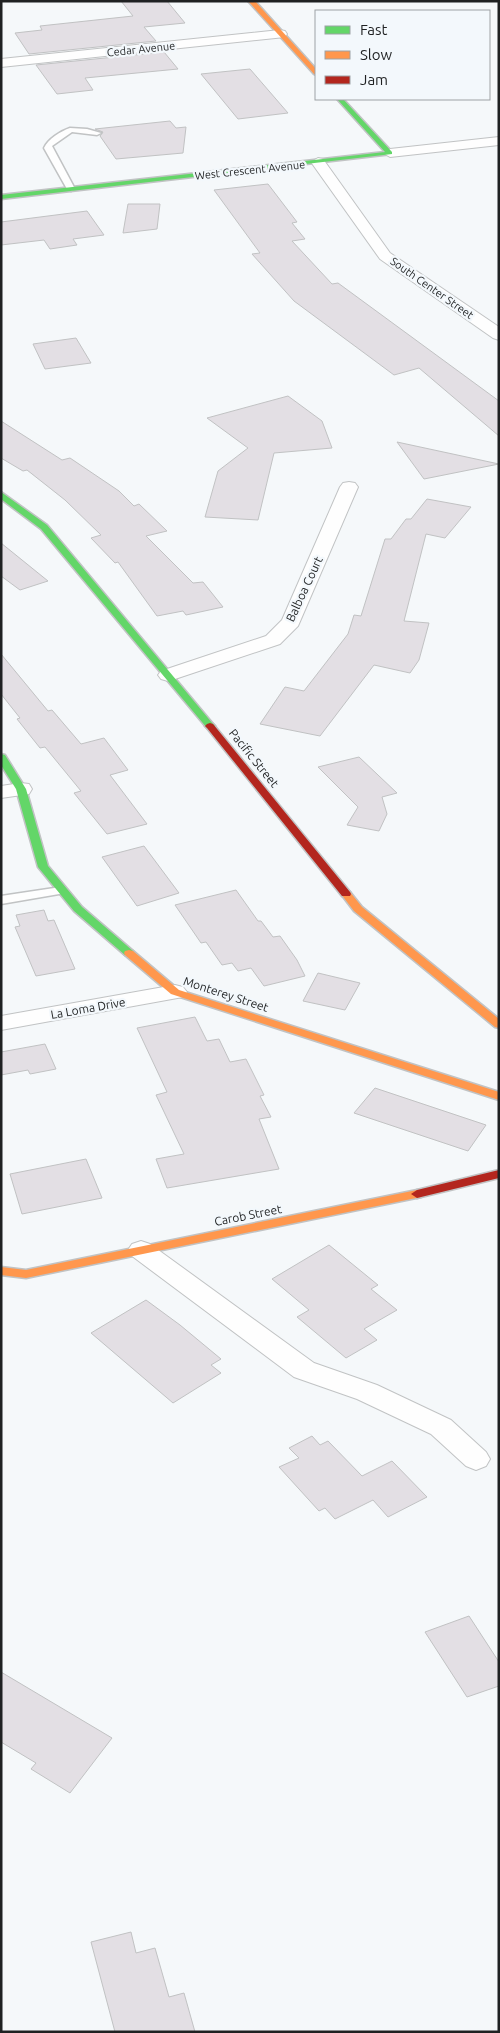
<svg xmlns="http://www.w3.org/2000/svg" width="500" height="2033" viewBox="0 0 500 2033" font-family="Ubuntu,sans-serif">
	<rect width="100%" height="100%" fill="#f5f8fa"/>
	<g fill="#e3dfe4" stroke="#c1c2c3">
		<path d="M121,1H167L185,23L144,27L156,41L29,54L15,33L42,30L40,26L133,16Z"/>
		<path d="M164,52L178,69L85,78L93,90L57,94L36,65Z"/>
		<path d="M250,69L288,113L238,119L201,74Z"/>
		<path d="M170,121L176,128L186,127L183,153L116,159L100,136L103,132L95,129Z"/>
		<path d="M268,184L297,222L292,223L305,239L292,241L332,284L338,283L499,401V436L419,368L394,375L294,301L252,254L260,253L214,190Z"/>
		<path d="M128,204H160L157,229L123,233Z"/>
		<path d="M87,211L104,235L73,239L77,245L50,249L44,240L1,245V222Z"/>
		<path d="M76,338L91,363L45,369L33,344Z"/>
		<path d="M288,396L322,421L332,448L274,453L258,520L205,517L218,471L248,448L207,418Z"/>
		<path d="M1,421L62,460L70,458L119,491L134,506L139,504L167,531L146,536L193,583L203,582L223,607L186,615L183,611L157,616L118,562L115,563L91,538L101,535L65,500L27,470L23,471L1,458Z"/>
		<path d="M397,442L499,464L424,479Z"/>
		<path d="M427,499L471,507L445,538L426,534L404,621L429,623L419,660L410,673L374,665L320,736L260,724L285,687L304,691L348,634L354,615L361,616L385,539H391L406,519H411Z"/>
		<path d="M1,543L48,581L20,590L1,576Z"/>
		<path d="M1,654L48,711L52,710L81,744L104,738L128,770L110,775L147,824L107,834L74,793L81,791L45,747L40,748L17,719L20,718L1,694Z"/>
		<path d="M359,757L397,793L382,797L387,814L379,831L347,825L358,807L318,767Z"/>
		<path d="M144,846L179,893L137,906L102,857Z"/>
		<path d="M236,890L258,921H261L273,937L280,936L297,960L305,976L264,986L251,968L238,971L232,963L222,965L206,942L201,943L175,905Z"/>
		<path d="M44,910L48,921L54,920L75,969L36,976L15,927L20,926L16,915Z"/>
		<path d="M318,973L360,983L345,1010L303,1001Z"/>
		<path d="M195,1017L207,1041L219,1039L230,1062L246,1059L264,1095L260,1096L271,1117L259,1119L279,1169L167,1188L156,1159L184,1154L156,1095L167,1092L137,1028Z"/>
		<path d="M45,1044L56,1069L30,1074L28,1070L1,1075V1052Z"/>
		<path d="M375,1088L486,1125L468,1151L354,1113Z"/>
		<path d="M86,1159L102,1198L22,1214L10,1174Z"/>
		<path d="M329,1245L378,1285L371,1289L397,1310L364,1329L377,1340L346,1358L297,1317L309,1310L272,1279Z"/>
		<path d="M146,1300L180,1325L221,1359L211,1365L221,1373L173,1403L91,1333Z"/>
		<path d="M312,1436L320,1445L328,1441L362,1476L392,1461L427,1497L388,1517L373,1500L335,1519L325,1508L319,1511L279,1467L299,1458L289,1448Z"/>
		<path d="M469,1616L499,1662V1686L467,1697L425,1632Z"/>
		<path d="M1,1672L112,1738L70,1793L31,1769L36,1763L1,1742Z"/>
		<path d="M131,1932L136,1953L155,1948L169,1997L184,1993L195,2032H115L91,1942Z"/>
	</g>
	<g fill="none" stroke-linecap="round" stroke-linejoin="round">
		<defs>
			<g id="lane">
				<path d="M70,128L87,129L101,133L97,135L72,132L52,146L75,189L71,191L67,189L44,148C48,139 61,131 70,128Z"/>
				<path d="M61,887L65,889L67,891L65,893L1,904V896Z"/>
			</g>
			<g id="street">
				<path d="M280,30L285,31L287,34L285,37L1,67V59Z"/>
				<path d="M499,137V145L390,157L383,153L390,149Z"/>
				<path d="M318,158L323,159L390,253L499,327V340L493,338L380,259L311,162Z"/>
				<path d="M349,482L355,483L358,487L298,626L280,644L175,679L168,681L161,679L158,675L161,671L266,636L282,620L340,487L343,483Z"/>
				<path d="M21,783L29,784L32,789L29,794L1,798V786Z"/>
				<path d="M175,985L183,987L187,992L183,997L1,1030V1016Z"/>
				<path d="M141,1241L150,1244L314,1363L377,1385L451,1420L486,1452L490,1459L486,1466L476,1470L466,1466L431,1434L357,1399L294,1377L132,1256L128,1250L132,1244Z"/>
			</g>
			<g id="fast">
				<path d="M337,99H343L392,152V154L1,199V195L385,152Z"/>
				<path d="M1,492L47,525L213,724L215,726L213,728H207L41,529L1,499Z"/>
				<path d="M1,754L5,755L26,789L48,866L82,907L133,951L134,953L133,955H125L74,911L38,867L16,789L1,765Z"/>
			</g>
			<g id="slow">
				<path d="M248,1H255L316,69V75L314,74Z"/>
				<path d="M346,891L350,892L362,907L499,1019V1028L495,1027L354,911L341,894Z"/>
				<path d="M129,950L133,951L179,990L499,1092V1100L171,994L125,955L124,953L125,951Z"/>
				<path d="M417,1190L421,1191L423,1194L421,1197L26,1278L1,1275V1267L26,1270Z"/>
			</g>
			<g id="jam">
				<path d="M210,723L213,724L350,892L351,894L350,896H342L207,728L205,726L207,724Z"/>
				<path d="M499,1170V1178L417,1198L411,1194L417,1190Z"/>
			</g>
		</defs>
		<use href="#lane" stroke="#c1c3c4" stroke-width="3"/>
		<use href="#street" stroke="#c1c3c4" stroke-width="2"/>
		<use href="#fast" stroke="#c1c3c4" stroke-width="3"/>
		<use href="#slow" stroke="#c1c3c4" stroke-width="3"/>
		<use href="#jam" stroke="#c1c3c4" stroke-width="3"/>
		<use href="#lane" fill="#fefefe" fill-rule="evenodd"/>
		<use href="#street" fill="#fefefe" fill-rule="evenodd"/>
		<use href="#fast" fill="#63d668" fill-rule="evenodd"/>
		<use href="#slow" fill="#ff974d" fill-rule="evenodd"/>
		<use href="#jam" fill="#b3261e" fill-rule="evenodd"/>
	</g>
	<g text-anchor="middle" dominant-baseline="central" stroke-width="4.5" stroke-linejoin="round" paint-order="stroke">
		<g font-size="11" fill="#1f2122" stroke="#f3f8fc">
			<text transform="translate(141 49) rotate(-6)">Cedar Avenue</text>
			<text transform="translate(250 170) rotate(-6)">West Crescent Avenue</text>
			<text transform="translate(432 288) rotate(35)">South Center Street</text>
		</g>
		<g font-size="12" fill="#1f2122" stroke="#f3f8fc">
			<text transform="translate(304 589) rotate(-65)">Balboa Court</text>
			<text transform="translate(254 758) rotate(51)">Pacific Street</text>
			<text transform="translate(226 994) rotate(18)">Monterey Street</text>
			<text transform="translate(88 1008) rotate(-10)">La Loma Drive</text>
			<text transform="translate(248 1215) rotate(-11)">Carob Street</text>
		</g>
	</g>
	<rect width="500" height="2033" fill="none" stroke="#1f2122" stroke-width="5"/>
	<rect x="315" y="10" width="175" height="90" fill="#f3f8fc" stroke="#9ea2a5"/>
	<rect x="325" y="26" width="25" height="8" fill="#63d668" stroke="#9ea2a5"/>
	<text x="360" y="35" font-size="15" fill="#1f2122">Fast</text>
	<rect x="325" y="51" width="25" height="8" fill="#ff974d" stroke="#9ea2a5"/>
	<text x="360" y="60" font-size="15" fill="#1f2122">Slow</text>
	<rect x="325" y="76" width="25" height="8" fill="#b3261e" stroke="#9ea2a5"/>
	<text x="360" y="85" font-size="15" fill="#1f2122">Jam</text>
</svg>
